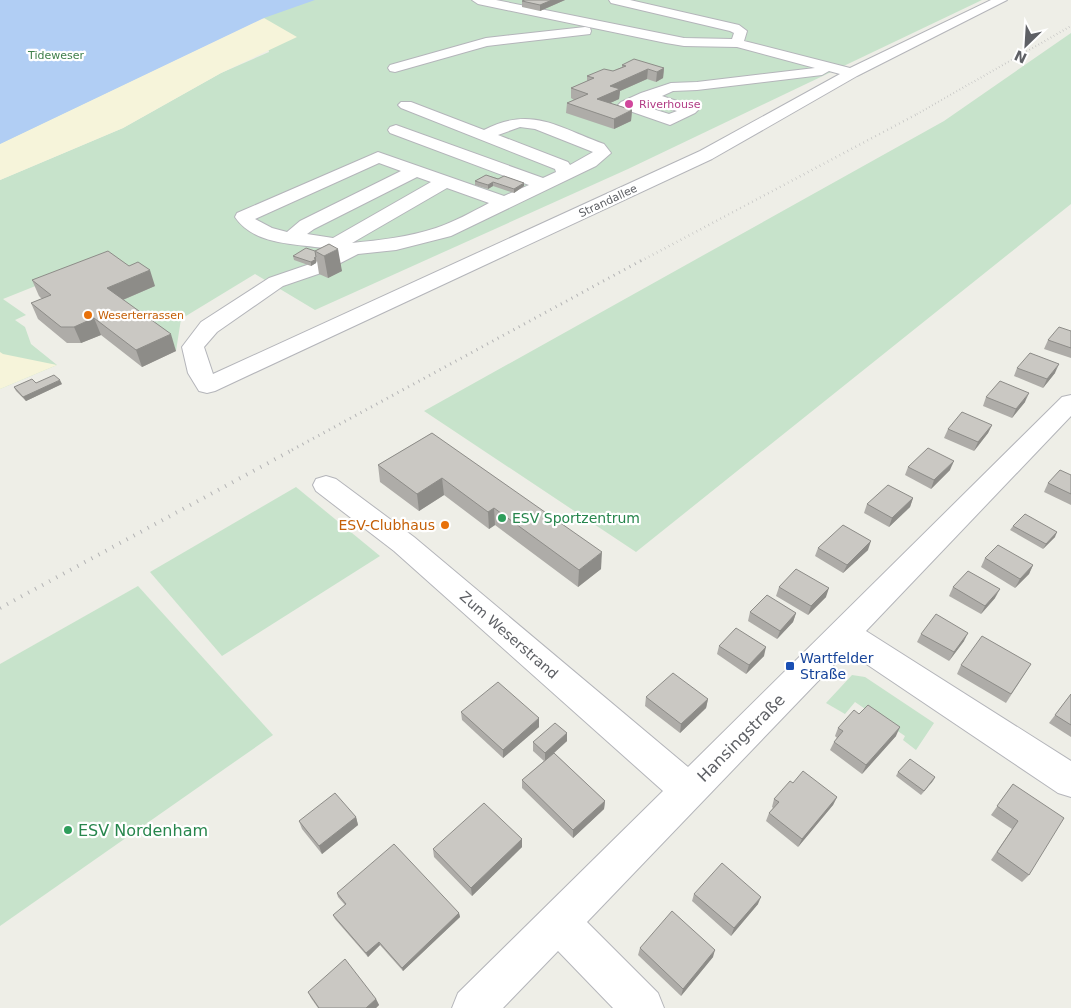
<svg xmlns="http://www.w3.org/2000/svg" width="1071" height="1008" viewBox="0 0 1071 1008" font-family="'DejaVu Sans',sans-serif">
	<rect width="100%" height="100%" fill="#eeeee7"/>
	<g fill="#c7e3cb">
		<path d="M0,0H982L628,169L315,310L255,274L181,319L176,351L113,304L38,285L3,299L26,315L15,320L25,327L31,344L57,365L0,389V180L123,128L221,73L269,52L263,18L0,144Z"/>
		<path d="M1071,33V204L636,552L424,411L944,121Z"/>
		<path d="M296,487L380,556L222,656L150,572Z"/>
		<path d="M138,586L273,735L0,926V664Z"/>
		<path d="M852,675L865,677L934,723L916,750L903,740L905,736L855,702L845,714L826,703Z"/>
	</g>
	<g fill="#f6f4da">
		<path d="M264,18L297,37L221,73L123,128L0,180V144Z"/>
		<path d="M0,352L3,354L57,365L0,389Z"/>
	</g>
	<path fill="#b1cef4" d="M0,0H315L264,18L0,144Z"/>
	<g fill="none" stroke-linecap="round" stroke-linejoin="round">
		<defs>
			<g id="minor">
				<path d="M472,0H496L684,38L732,39L734,33L730,31L611,3L609,0H630L739,25L747,31L744,41L850,68L991,0H1007L857,76L712,159L215,391L207,393L199,391L188,373L182,347L201,322L269,278L307,265L335,250C302,243 256,248 235,217L237,213L378,152L504,196L529,185L390,133L388,130L390,127L396,125L543,178L556,172L555,169L401,108L398,105L401,102H411L484,130C532,105 559,128 604,144L611,153L596,166L451,236L396,250L358,254L321,273L283,286L217,332L204,347L213,374L700,151L840,74L829,71L822,75L697,90L673,91L662,96L695,107L698,110L695,113L670,125L621,108L618,105L621,102L641,93L671,83L697,82L815,68L737,47L684,46L666,43L478,4ZM648,102L677,111L669,114L640,105ZM520,127L535,129L593,152L570,165L568,162L498,135ZM379,163L401,171L300,221L287,232L272,228L255,219ZM417,177L431,182L333,238L307,234L314,229ZM447,188L489,203C472,212 454,222 436,228C409,237 380,240 352,243Z"/>
				<path d="M585,27L590,28L591,31L590,34L487,46L395,72L390,71L388,68L390,65L486,38Z"/>
				<path d="M1071,395V416L866,631L1071,761V797L1058,793L847,651L587,922L658,993L664,1008H613L558,951L503,1008H452L458,993L663,791L394,551L316,491L313,485L316,479L326,476L336,479L414,537L688,767L1062,397Z"/>
			</g>
		</defs>
		<use href="#minor" stroke="#b4b5ba" stroke-width="2"/>
		<use href="#minor" fill="#fff" fill-rule="evenodd"/>
		<path stroke="#b4b4b5" stroke-width="2" stroke-dasharray="0.5 3" stroke-linecap="butt" d="M917,114L1071,26"/>
		<path stroke="#b4b4b5" stroke-width="2.5" stroke-dasharray="0.5 4" stroke-linecap="butt" d="M641,261L919,113"/>
		<path stroke="#b4b4b5" stroke-width="3" stroke-dasharray="1 5" stroke-linecap="butt" d="M292,450L644,259"/>
		<path stroke="#b4b4b5" stroke-width="4" stroke-dasharray="1 7" stroke-linecap="butt" d="M0,608L294,449"/>
	</g>
	<g fill="#aeaca8">
		<path d="M525,0H565L540,11L522,7V1Z"/>
		<path d="M622,65L664,68L663,78L656,82L647,79L620,91L619,99L610,103L632,110L631,121L614,129L566,113L567,103L574,100L571,98V88L587,81V76L613,71L622,67Z"/>
		<path d="M486,175L524,186L514,193L493,186L488,189L475,185V181Z"/>
		<path d="M329,244L342,271L328,278L319,274L317,261L316,263L311,266L294,260L293,256L315,251Z"/>
		<path d="M32,280L155,286L123,300L176,351L142,367L101,335L81,343H67L38,319L31,303L42,299L39,296Z"/>
		<path d="M1071,331V358L1044,349L1048,340Z"/>
		<path d="M1017,368L1055,373L1043,388L1014,376Z"/>
		<path d="M36,383L62,384L26,401L16,391L14,387Z"/>
		<path d="M986,397L1025,402L1012,418L983,406Z"/>
		<path d="M992,425L988,433L974,451L944,438L948,429Z"/>
		<path d="M432,433L601,569L578,587L495,525L489,529L444,495L419,511L380,482L378,465Z"/>
		<path d="M908,467L950,470L931,489L905,475Z"/>
		<path d="M1071,475V505L1044,492L1048,483Z"/>
		<path d="M913,498L910,507L889,527L864,513L867,504Z"/>
		<path d="M1013,526L1055,537L1043,549L1010,530Z"/>
		<path d="M818,548L868,550L843,573L815,556Z"/>
		<path d="M985,558L1033,565L1029,574L1015,588L981,567Z"/>
		<path d="M779,587L826,597L808,615L776,596Z"/>
		<path d="M953,587L995,598L981,614L949,596Z"/>
		<path d="M750,612L796,613L793,622L777,639L748,621Z"/>
		<path d="M921,634L964,641L949,661L917,642Z"/>
		<path d="M719,646L764,656L746,674L717,654Z"/>
		<path d="M1031,664L1006,703L957,674L961,665Z"/>
		<path d="M1071,694V737L1049,723Z"/>
		<path d="M646,697L708,699L706,708L680,733L645,706Z"/>
		<path d="M461,712L539,727L503,758L462,720Z"/>
		<path d="M859,714L896,736L862,774L830,750L834,742L837,738L835,736L838,728Z"/>
		<path d="M567,733V741L554,753L605,801L604,809L573,838L522,788V780L544,761L533,751V742Z"/>
		<path d="M898,772L935,777L921,795L896,776Z"/>
		<path d="M793,783L837,797L833,805L798,847L766,821L769,813L773,808L772,807L774,799Z"/>
		<path d="M1013,784L1029,875L1022,882L991,860L1012,829L991,815Z"/>
		<path d="M356,817L358,825L322,854L302,829L299,821Z"/>
		<path d="M522,839V847L472,896L434,857L433,849Z"/>
		<path d="M337,893L459,913L460,917L403,971L380,945L368,957L335,919L333,915L345,905L338,897Z"/>
		<path d="M694,894L758,904L731,936L692,901Z"/>
		<path d="M640,948L713,957L681,996L638,955Z"/>
		<path d="M308,992L376,999L379,1005L376,1008H318L311,998Z"/>
	</g>
	<g fill="#8d8c88">
		<path d="M552,0H565L540,11V5Z"/>
		<path d="M664,68L663,78L656,82L657,72Z"/>
		<path d="M648,69L647,79L620,91L619,99L597,109V99L610,86Z"/>
		<path d="M632,110L631,121L614,129V119Z"/>
		<path d="M493,182V186L488,189V185Z"/>
		<path d="M524,183V186L514,193V189Z"/>
		<path d="M338,249L342,271L328,278L324,256Z"/>
		<path d="M316,257V263L311,266V262Z"/>
		<path d="M150,270L155,286L113,304L107,288Z"/>
		<path d="M94,318L101,335L81,343L74,327Z"/>
		<path d="M171,334L176,351L142,367L136,350Z"/>
		<path d="M1059,364L1055,373L1043,388L1047,379Z"/>
		<path d="M60,380L62,384L26,401L23,397Z"/>
		<path d="M1029,393L1025,402L1012,418L1016,409Z"/>
		<path d="M992,425L988,433L974,451L978,442Z"/>
		<path d="M954,461L950,470L931,489L934,480Z"/>
		<path d="M442,478L444,495L419,511L417,494Z"/>
		<path d="M913,498L910,507L889,527L892,518Z"/>
		<path d="M494,508L495,525L489,529L488,512Z"/>
		<path d="M1057,532L1055,537L1043,549L1046,544Z"/>
		<path d="M871,541L868,550L843,573L847,565Z"/>
		<path d="M602,552L601,569L578,587L579,570Z"/>
		<path d="M1033,565L1029,574L1015,588L1020,579Z"/>
		<path d="M829,588L826,597L808,615L811,606Z"/>
		<path d="M1000,589L995,598L981,614L985,606Z"/>
		<path d="M796,613L793,622L777,639L780,631Z"/>
		<path d="M968,633L964,641L949,661L954,652Z"/>
		<path d="M766,647L764,656L746,674L749,665Z"/>
		<path d="M708,699L706,708L680,733L681,724Z"/>
		<path d="M539,718V727L503,758V750Z"/>
		<path d="M900,727L896,736L862,774L866,765Z"/>
		<path d="M567,733V741L545,761V753Z"/>
		<path d="M935,777L933,781L921,795L924,791Z"/>
		<path d="M837,797L833,805L798,847L802,839Z"/>
		<path d="M605,801L604,809L573,838V830Z"/>
		<path d="M356,817L358,825L322,854L319,846Z"/>
		<path d="M522,839V847L472,896L471,888Z"/>
		<path d="M761,897L758,904L731,936L734,928Z"/>
		<path d="M459,913L460,917L403,971L402,968Z"/>
		<path d="M379,942L380,945L368,957L366,953Z"/>
		<path d="M715,950L713,957L681,996L683,989Z"/>
		<path d="M376,999L379,1005L376,1008H366Z"/>
	</g>
	<g fill="#cac8c3" stroke="#8d8c88">
		<path d="M525,0H552L540,5L522,1Z"/>
		<path d="M634,59L664,68L657,72L648,69L610,86L620,89L597,99L632,110L614,119L567,103L588,94L571,88L594,78L587,76L604,69L613,71L626,66L622,65Z"/>
		<path d="M486,175L498,179L504,176L524,183L514,189L493,182L488,185L475,181Z"/>
		<path d="M329,244L338,249L324,256L315,251Z"/>
		<path d="M306,248L315,251L316,257L314,258L316,259L311,262L293,256Z"/>
		<path d="M108,251L129,266L138,262L150,270L107,288L171,334L136,350L94,318L74,327H61L31,303L51,295L32,280Z"/>
		<path d="M1059,327L1071,331V348L1048,340Z"/>
		<path d="M1030,353L1059,364L1047,379L1017,368Z"/>
		<path d="M54,375L60,380L23,397L14,387L32,379L36,383Z"/>
		<path d="M1000,381L1029,393L1016,409L986,397Z"/>
		<path d="M962,412L992,425L978,442L948,429Z"/>
		<path d="M432,433L602,552L579,570L494,508L488,512L442,478L417,494L378,465Z"/>
		<path d="M928,448L954,461L934,480L908,467Z"/>
		<path d="M1060,470L1071,475V494L1048,483Z"/>
		<path d="M888,485L913,498L892,518L867,504Z"/>
		<path d="M1025,514L1057,532L1046,544L1013,526Z"/>
		<path d="M843,525L871,541L847,565L818,548Z"/>
		<path d="M998,545L1033,565L1020,579L985,558Z"/>
		<path d="M796,569L829,588L811,606L779,587Z"/>
		<path d="M968,571L1000,589L985,606L953,587Z"/>
		<path d="M767,595L796,613L780,631L750,612Z"/>
		<path d="M936,614L968,633L954,652L921,634Z"/>
		<path d="M736,628L766,647L749,665L719,646Z"/>
		<path d="M982,636L1031,664L1011,694L961,665Z"/>
		<path d="M673,673L708,699L681,724L646,697Z"/>
		<path d="M498,682L539,718L503,750L461,712Z"/>
		<path d="M1071,694V725L1055,715Z"/>
		<path d="M868,705L900,727L866,765L834,742L843,731L838,728L854,710L859,714Z"/>
		<path d="M555,723L567,733L545,753L533,742Z"/>
		<path d="M554,753L605,801L573,830L522,780Z"/>
		<path d="M910,759L935,777L924,791L898,772Z"/>
		<path d="M803,771L837,797L802,839L769,813L779,802L774,799L790,781L793,783Z"/>
		<path d="M1013,784L1064,818L1029,875L997,852L1018,821L997,806Z"/>
		<path d="M335,793L356,817L319,846L299,821Z"/>
		<path d="M484,803L522,839L471,888L433,849Z"/>
		<path d="M394,844L459,913L402,968L379,942L366,953L333,915L346,904L337,893Z"/>
		<path d="M722,863L761,897L734,928L694,894Z"/>
		<path d="M672,911L715,950L683,989L640,948Z"/>
		<path d="M345,959L376,999L366,1008H319L308,992Z"/>
	</g>
	<circle fill="#d1479c" stroke="#fff" stroke-width="2" cx="629" cy="104" r="5"/>
	<g fill="#e8710a" stroke="#fff" stroke-width="2">
		<circle cx="88" cy="315" r="5"/>
		<circle cx="445" cy="525" r="5"/>
	</g>
	<g fill="#2e9e5b" stroke="#fff" stroke-width="2">
		<circle cx="502" cy="518" r="5"/>
		<circle cx="68" cy="830" r="5"/>
	</g>
	<rect fill="#1a4fb4" stroke="#fff" stroke-width="2" x="785" y="661" width="10" height="10" rx="2.5"/>
	<g text-anchor="middle" dominant-baseline="central" stroke-width="4.5" stroke-linejoin="round" paint-order="stroke">
		<g font-size="11" fill="#41814d" stroke="#fff">
			<text x="56" y="55">Tideweser</text>
		</g>
		<g font-size="11" fill="#b23c85" stroke="#fff" text-anchor="start">
			<text x="639" y="104">Riverhouse</text>
		</g>
		<g font-size="11" fill="#5e6065" stroke="#fff">
			<text transform="translate(608 201) rotate(-25)">Strandallee</text>
		</g>
		<g font-size="11" fill="#c56008" stroke="#fff" text-anchor="start">
			<text x="98" y="315">Weserterrassen</text>
		</g>
		<g font-size="14" fill="#27864d" stroke="#fff" text-anchor="start">
			<text x="512" y="518">ESV Sportzentrum</text>
		</g>
		<g font-size="14" fill="#c56008" stroke="#fff" text-anchor="end">
			<text x="435" y="525">ESV-Clubhaus</text>
		</g>
		<g font-size="14" fill="#5e6065" stroke="#fff">
			<text transform="translate(509 635) rotate(41)">Zum Weserstrand</text>
		</g>
		<g font-size="14" fill="#164399" stroke="#fff" text-anchor="start">
			<text x="800" y="658">Wartfelder<tspan x="800" dy="16">Straße</tspan></text>
		</g>
		<g font-size="16" fill="#5e6065" stroke="#fff">
			<text transform="translate(741 738) rotate(-45)">Hansingstraße</text>
		</g>
		<g font-size="16" fill="#27864d" stroke="#fff" text-anchor="start">
			<text x="78" y="830">ESV Nordenham</text>
		</g>
	</g>
	<g transform="translate(1026 45) rotate(205)" stroke="#ffffff" stroke-width="4" paint-order="stroke">
	<path d="M0-4L9 19L0 12L-9 19Z" fill="#5e6065"/>
	<text y="-8" font-size="14" font-weight="bold" text-anchor="middle" fill="#5e6065">N</text>
	</g>
</svg>
